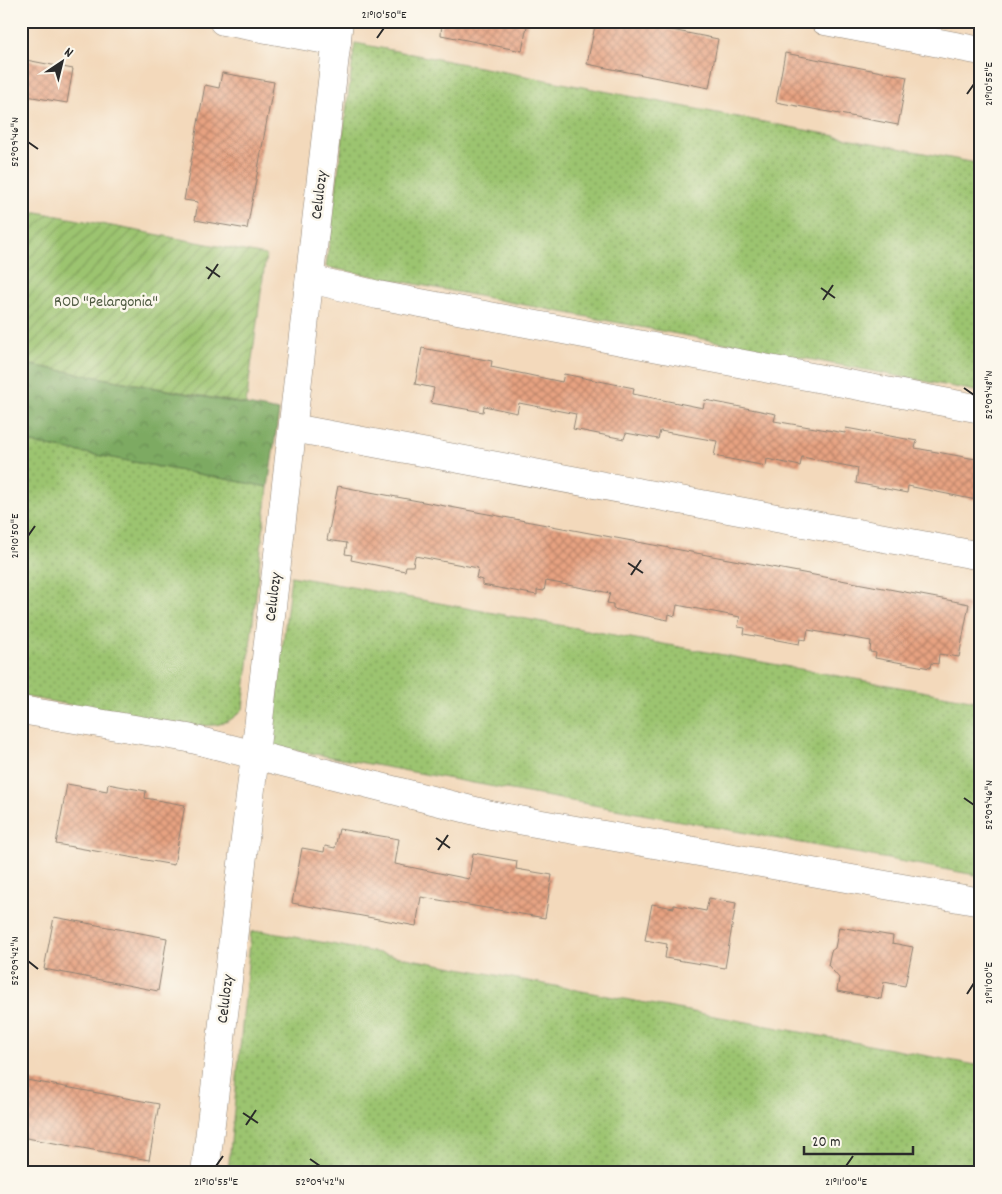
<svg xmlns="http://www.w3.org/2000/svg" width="1002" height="1194" viewBox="0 0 1002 1194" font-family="Dekko,sans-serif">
	<defs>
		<pattern id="grass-dots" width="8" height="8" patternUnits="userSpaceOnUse" patternTransform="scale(1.25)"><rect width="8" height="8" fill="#9cc470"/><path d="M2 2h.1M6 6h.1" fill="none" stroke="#7f9f5c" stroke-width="1.8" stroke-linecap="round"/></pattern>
		<pattern id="forest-crowns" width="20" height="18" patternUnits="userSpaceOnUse" patternTransform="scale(1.25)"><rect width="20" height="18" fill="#7daa62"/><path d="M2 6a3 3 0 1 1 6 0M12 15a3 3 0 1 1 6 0" fill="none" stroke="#678b51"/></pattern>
		<pattern id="garden-furrows" width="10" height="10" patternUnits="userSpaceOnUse" patternTransform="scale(1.25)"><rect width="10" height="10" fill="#9cc470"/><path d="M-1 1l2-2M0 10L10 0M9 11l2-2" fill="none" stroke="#7f9f5c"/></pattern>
		<pattern id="building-cross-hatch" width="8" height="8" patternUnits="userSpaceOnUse" patternTransform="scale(1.25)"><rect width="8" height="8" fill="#e7a281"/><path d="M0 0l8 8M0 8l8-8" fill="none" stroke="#bb846a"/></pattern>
	</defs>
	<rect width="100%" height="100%" fill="#fbf7ec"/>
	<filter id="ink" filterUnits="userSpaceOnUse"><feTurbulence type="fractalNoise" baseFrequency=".02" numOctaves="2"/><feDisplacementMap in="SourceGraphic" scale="10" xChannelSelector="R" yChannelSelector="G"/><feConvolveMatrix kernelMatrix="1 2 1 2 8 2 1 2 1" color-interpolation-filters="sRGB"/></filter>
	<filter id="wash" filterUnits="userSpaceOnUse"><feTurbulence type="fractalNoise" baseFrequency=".0096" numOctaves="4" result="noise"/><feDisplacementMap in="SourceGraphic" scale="20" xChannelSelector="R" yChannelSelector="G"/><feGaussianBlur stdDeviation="1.12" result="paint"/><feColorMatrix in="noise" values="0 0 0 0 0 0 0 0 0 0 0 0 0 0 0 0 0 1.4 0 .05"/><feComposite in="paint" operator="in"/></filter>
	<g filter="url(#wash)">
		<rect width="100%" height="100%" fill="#f3d9bb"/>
		<g fill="url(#grass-dots)" stroke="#64784e">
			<path d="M355,43L981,164V392L326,267Z"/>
			<path d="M21,441L268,487L243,709C225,728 214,725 190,726L21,696Z"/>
			<path d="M291,576L981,702V876L271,746Z"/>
			<path d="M262,931L981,1066V1173H228L251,932Z"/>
		</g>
		<path fill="url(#forest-crowns)" stroke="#546a46" d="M21,363L279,411L268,487L21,441Z"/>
		<path fill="url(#garden-furrows)" stroke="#64784e" d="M21,209L266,255L246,404L21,363Z"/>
		<g id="blocks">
			<g fill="url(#building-cross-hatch)">
				<path d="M442,21H528L522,51L441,35Z"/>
				<path d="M596,21H625L718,39L709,88L587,64Z"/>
				<path d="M785,53L907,77L898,125L776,102Z"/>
				<path d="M21,59L73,69L67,103L21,95Z"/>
				<path d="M222,73L274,82L247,229L195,220L198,202L184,200L205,85L219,88Z"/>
				<path d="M422,348L492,361L491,367L562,382L564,374L634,388L633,394L703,408L705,400L776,414L774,421L845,433L846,428L917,441L915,448L981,460V501L908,486L907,493L856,483L858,468L802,457L800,466L767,459L766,466L714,456L717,441L660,431L658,439L626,433L624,439L573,429L576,414L519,403L517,413L484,406L483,412L431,403L434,388L415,384Z"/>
				<path d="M338,486L969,604L959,657L939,654L938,664L931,663L930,668L875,658L876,653L870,652L871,641L808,630L806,640L800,639L799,644L744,634L745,628L738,627L740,617L677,605L675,616L669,614L668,620L613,609V604L607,603L610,593L546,581L544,591L537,590V595L482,585V580L476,578L478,568L415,556L413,566H406L405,571L351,560L352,555L345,554L347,543L327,540Z"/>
				<path d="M67,784L107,791L108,784L146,791L145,798L185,805L174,865L56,844Z"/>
				<path d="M339,829L399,839L395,864L469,879L473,853L517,861L516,869L552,875L545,918L421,897L416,926L292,903L302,848L324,852L325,846L335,848Z"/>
				<path d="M709,898L736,903L725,968L665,958L667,944L645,940L652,904L674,908V905L706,911Z"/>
				<path d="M54,917L167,938L158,991L44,969Z"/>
				<path d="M839,927L893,936L892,943L913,947L905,986L884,982L881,999L837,991L839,978L828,965L831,951L835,948Z"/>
				<path d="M21,1079L159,1104L149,1160L21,1137Z"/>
			</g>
		</g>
	</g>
	<g filter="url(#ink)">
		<use href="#blocks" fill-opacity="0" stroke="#8f8273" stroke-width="1"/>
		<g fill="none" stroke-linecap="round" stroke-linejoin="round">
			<defs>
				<g id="minor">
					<path d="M223,21L337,42"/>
					<path d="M825,21L981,51"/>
					<path d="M310,279L378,295L981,409"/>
					<path d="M293,428L981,556"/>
					<path d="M21,710L188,738L491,815L981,902"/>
					<path d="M205,1173L255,755L339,21"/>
				</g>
			</defs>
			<use href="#minor" stroke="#8f8273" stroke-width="29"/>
			<use href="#minor" stroke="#fff" stroke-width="28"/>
		</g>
	</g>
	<path fill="none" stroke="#2b2b2b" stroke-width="2" d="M377,38L384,28M967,94L974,84M28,142L38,149M206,267L220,277M208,279L218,264M821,288L835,298M823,300L833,285M964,388L974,395M28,536L35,526M628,563L643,573M631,575L641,560M964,798L974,805M436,838L450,848M438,850L448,835M28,961L38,969M967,994L974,983M243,1113L258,1123M246,1125L256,1110M310,1159L320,1166M216,1166L223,1156M846,1166L853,1156"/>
	<g text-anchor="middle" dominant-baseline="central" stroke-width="5" stroke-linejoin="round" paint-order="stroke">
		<g font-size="16" fill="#2b2b2b" stroke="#fbf7ec">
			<text transform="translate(320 195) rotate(-83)">Celulozy</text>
			<text transform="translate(274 597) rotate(-83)">Celulozy</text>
			<text transform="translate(226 999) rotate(-83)">Celulozy</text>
		</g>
		<g font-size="16" fill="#4d5940" stroke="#fbf7ec">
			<text x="106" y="302">ROD "Pelargonia"</text>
		</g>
	</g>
	<rect width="1002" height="1194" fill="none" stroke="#fbf7ec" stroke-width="55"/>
	<g transform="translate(62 62) rotate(35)" stroke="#fbf7ec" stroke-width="4" paint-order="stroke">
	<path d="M0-4L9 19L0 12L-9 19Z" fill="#2b2b2b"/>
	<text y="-8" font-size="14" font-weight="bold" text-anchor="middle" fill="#2b2b2b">N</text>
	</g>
	<path d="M804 1146v8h109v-8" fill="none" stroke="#2b2b2b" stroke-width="2.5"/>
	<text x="812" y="1146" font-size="15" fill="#2b2b2b" stroke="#fbf7ec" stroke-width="4" paint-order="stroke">20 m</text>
	<rect x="28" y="28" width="946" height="1138" fill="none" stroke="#2b2b2b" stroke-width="2"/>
	<g font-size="12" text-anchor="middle" fill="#2b2b2b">
		<text x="384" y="18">21°10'50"E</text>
		<text transform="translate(988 84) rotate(-90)" y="4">21°10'55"E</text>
		<text transform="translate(14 142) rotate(-90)" y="4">52°09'46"N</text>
		<text transform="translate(988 395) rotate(-90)" y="4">52°09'48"N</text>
		<text transform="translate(14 536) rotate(-90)" y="4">21°10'50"E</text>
		<text transform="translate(988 805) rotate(-90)" y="4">52°09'46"N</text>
		<text transform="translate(14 961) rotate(-90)" y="4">52°09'42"N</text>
		<text transform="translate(988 983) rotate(-90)" y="4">21°11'00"E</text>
		<text x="216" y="1185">21°10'55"E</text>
		<text x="320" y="1185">52°09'42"N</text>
		<text x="846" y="1185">21°11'00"E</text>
	</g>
</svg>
